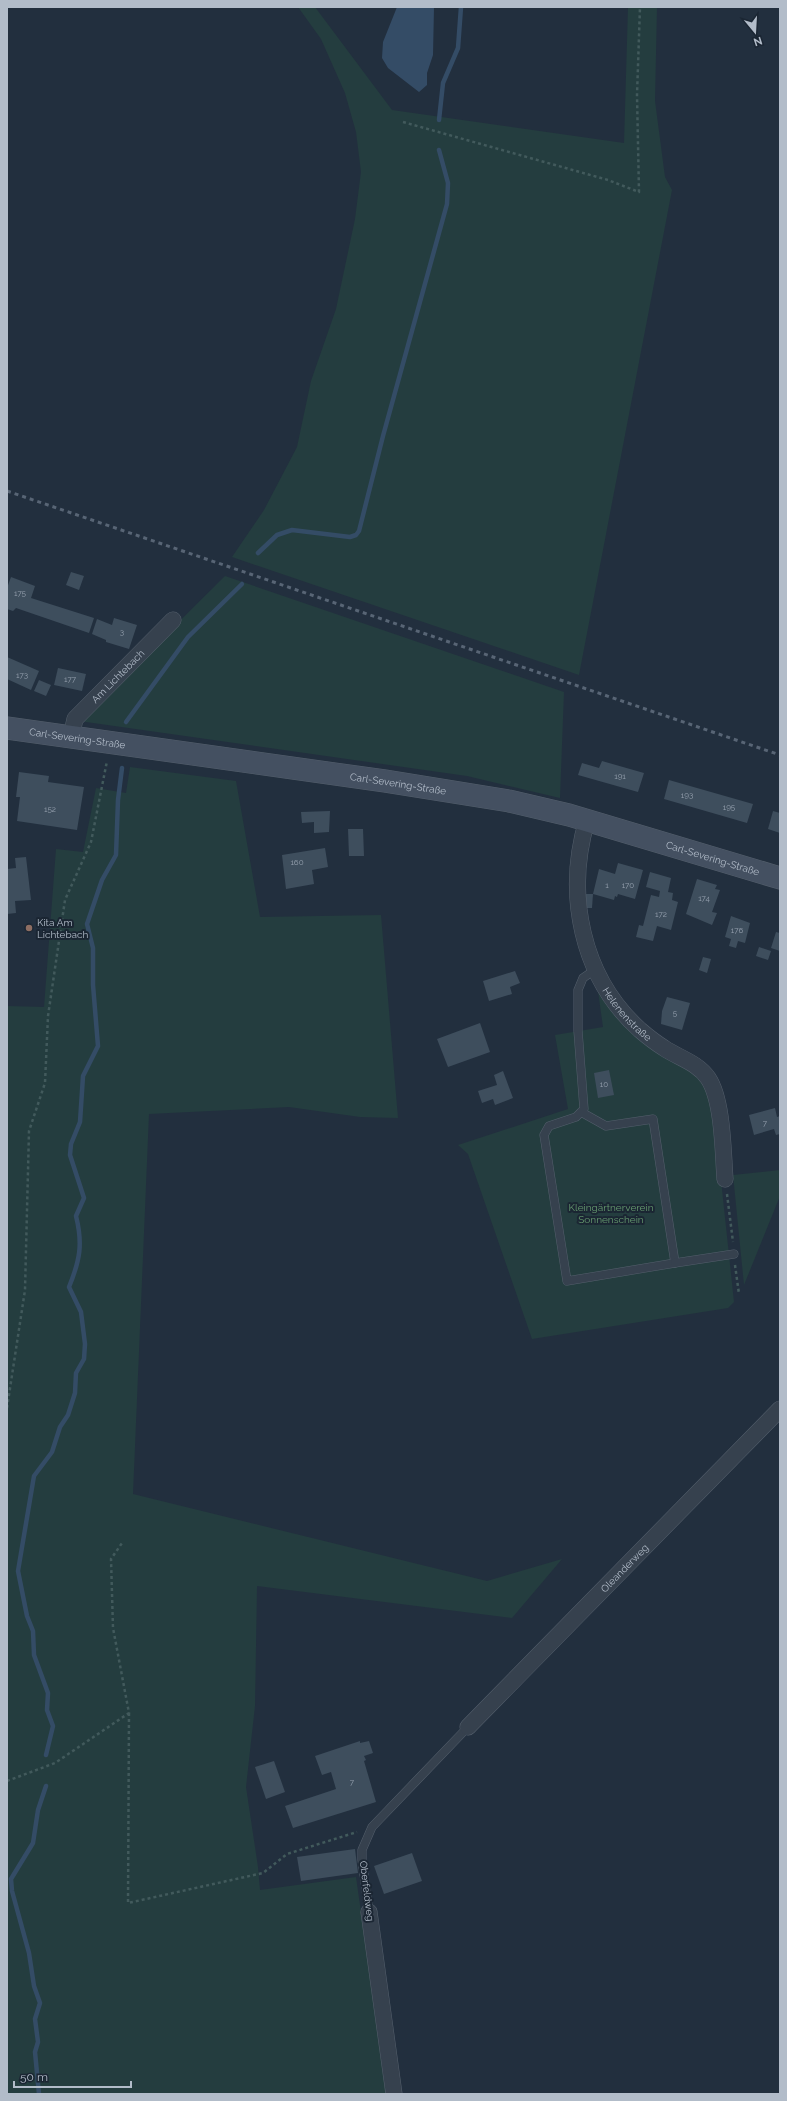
<svg xmlns="http://www.w3.org/2000/svg" width="787" height="2101" viewBox="0 0 787 2101" font-family="Raleway,sans-serif">
	<rect width="100%" height="100%" fill="#222f3e"/>
	<g fill="#243d3f">
		<path d="M298,7H315L392,110L624,143L628,7H657L655,101L665,177L672,190L579,675L232,557L264,510L297,447L311,381L336,309L355,219L361,172L356,132L345,93L321,39Z"/>
		<path d="M225,576L564,692L560,798L467,776L79,721Z"/>
		<path d="M130,767L236,781L260,917L381,915L398,1118L360,1117L289,1107L149,1114L133,1494L487,1581L562,1559L512,1618L257,1586L255,1706L246,1787L258,1867L260,1890L356,1877L387,2094H7V1006L44,1007L56,849L83,852L96,788L126,793Z"/>
		<path d="M597,984L678,1062L703,1081L714,1114L734,1302L728,1308L532,1339L468,1154L458,1145L568,1109L555,1035L603,1027Z"/>
		<path d="M780,1170V1196L744,1285L733,1175Z"/>
	</g>
	<path fill="#344c66" d="M397,7H434L433,55L427,73V85L419,92L388,68L382,58L383,42Z"/>
	<g fill="none" stroke-linecap="round" stroke-linejoin="round">
		<g stroke="#344c66" stroke-width="4.5">
			<path d="M439,120L443,83L458,48L461,7"/>
			<path d="M258,553L277,535L292,530L350,537L356,535L359,531L383,436L447,204L448,183L439,150"/>
			<path d="M126,722L188,637L242,584"/>
			<path d="M46,1755L53,1726L47,1710L48,1693L34,1655L33,1631L27,1616L18,1571L34,1476L52,1452L60,1427L68,1415L75,1393L76,1373L84,1359L85,1344L81,1312L69,1287C80,1260 83,1244 76,1216L84,1198L70,1155L71,1144L80,1122L83,1076L98,1046L93,985V948L87,924L102,880L116,855L118,800L122,768"/>
			<path d="M39,2094L35,2052L38,2042L35,2019L40,2003L34,1986L29,1953L12,1891L11,1879L33,1843L38,1810L46,1786"/>
		</g>
	</g>
	<g fill="#3e4e5d">
		<path d="M71,572L84,576L79,590L66,585Z"/>
		<path d="M11,577L35,586L31,598L94,618L89,633L16,608L13,611L7,609V588Z"/>
		<path d="M114,618L137,625L129,649L106,642V640L92,634L97,619L112,625Z"/>
		<path d="M7,657L39,671L31,690L7,679Z"/>
		<path d="M58,668L86,674L82,691L54,685Z"/>
		<path d="M39,680L51,685L46,696L34,691Z"/>
		<path d="M602,761L644,773L638,792L578,775L582,763L599,768Z"/>
		<path d="M19,772L49,776L48,782L84,787L77,830L17,821L20,797H16Z"/>
		<path d="M669,780L753,804L747,823L664,799Z"/>
		<path d="M330,811L329,832L314,833V822L302,823L301,812Z"/>
		<path d="M773,811L780,813V833L768,829Z"/>
		<path d="M348,829H363L364,856H349Z"/>
		<path d="M325,848L328,867L312,870L314,884L286,889L282,855Z"/>
		<path d="M26,857L31,900L15,901L16,913L7,914V869L16,868L15,858Z"/>
		<path d="M618,863L643,870L635,899L618,894L617,897L615,896L614,900L593,894L599,869L615,874Z"/>
		<path d="M650,872L671,878L668,892L673,893L672,900L678,902L671,930L657,926L653,941L636,937L639,925L643,926L651,895L659,897L660,891L646,887Z"/>
		<path d="M697,879L717,885L715,889L720,890L712,912L717,913L712,925L686,914Z"/>
		<path d="M586,894H593L592,908H586Z"/>
		<path d="M731,916L750,923L745,943L738,941L736,948L729,946L731,939L725,937Z"/>
		<path d="M776,932L780,933V951L771,948Z"/>
		<path d="M759,947L771,951L768,960L756,956Z"/>
		<path d="M703,957L711,959L707,973L699,970Z"/>
		<path d="M515,971L520,983L510,987L512,994L489,1001L483,981Z"/>
		<path d="M667,997L690,1003L682,1030L661,1024L662,1011Z"/>
		<path d="M480,1023L490,1052L448,1067L437,1039Z"/>
		<path d="M609,1070L614,1095L598,1098L594,1073Z"/>
		<path d="M503,1071L513,1098L495,1105L493,1099L482,1103L478,1091L497,1085L494,1075Z"/>
		<path d="M775,1108L777,1117L780,1116V1134L776,1135L774,1129L754,1135L749,1115Z"/>
		<path d="M360,1741V1743L369,1741L373,1753L364,1756L366,1760L364,1761L376,1802L293,1828L285,1806L336,1789L331,1772L322,1775L315,1756Z"/>
		<path d="M274,1761L285,1792L266,1799L255,1767Z"/>
		<path d="M355,1849L358,1873L301,1881L297,1857Z"/>
		<path d="M412,1853L422,1881L384,1894L374,1866Z"/>
	</g>
	<g fill="none" stroke-linecap="round" stroke-linejoin="round">
		<defs>
			<g id="lane">
				<path d="M581,1112L606,1126L653,1119L675,1263L567,1281L544,1135L549,1126L576,1117L584,1109L578,1031V990L583,978L596,969"/>
				<path d="M675,1263L734,1254"/>
				<path d="M369,1912L362,1860V1850L372,1827L468,1727"/>
			</g>
			<g id="street">
				<path id="s1" d="M71,737L75,719L173,620"/>
				<path id="s2" d="M587,820C565,894 581,977 640,1030C647,1036 656,1043 664,1048C679,1058 698,1063 708,1078C723,1100 723,1152 725,1179"/>
				<path id="s3" d="M468,1727L780,1409"/>
				<path d="M369,1912L394,2094"/>
			</g>
			<g id="secondary">
				<path id="s4" d="M7,728L385,781L509,801L569,815L780,878"/>
			</g>
		</defs>
		<use href="#lane" stroke="#545f6c" stroke-width="9"/>
		<use href="#street" stroke="#545f6c" stroke-width="17"/>
		<use href="#secondary" stroke="#545f6c" stroke-width="23"/>
		<g stroke="#425a5c" stroke-width="2.5" stroke-dasharray="3 3" stroke-linecap="butt">
			<path d="M403,122L608,180L639,192L637,95L640,7"/>
			<path d="M727,1194L733,1242"/>
			<path d="M735,1265L739,1294"/>
			<path d="M7,1408L25,1290L29,1131L45,1083L48,1016L65,900L91,842L107,761"/>
			<path d="M129,1713L128,1903L263,1873L287,1854L357,1832"/>
			<path d="M7,1781L55,1763L129,1713L113,1628L111,1559L122,1543"/>
		</g>
		<use href="#lane" stroke="#36414e" stroke-width="8"/>
		<use href="#street" stroke="#36414e" stroke-width="16"/>
		<use href="#secondary" stroke="#445061" stroke-width="22"/>
		<path stroke="#586575" stroke-width="3" stroke-dasharray="4 4" stroke-linecap="butt" d="M7,491L780,755"/>
	</g>
	<circle fill="#8d6e63" stroke="#1b2633" stroke-width="1.5" cx="29" cy="928" r="4"/>
	<g text-anchor="middle" dominant-baseline="central" stroke-width="4" stroke-linejoin="round" paint-order="stroke">
		<g font-size="8" fill="#95a0ae">
			<text x="20" y="593">175</text>
			<text x="122" y="632">3</text>
			<text x="22" y="675">173</text>
			<text x="70" y="679">177</text>
			<text x="620" y="776">191</text>
			<text x="687" y="795">193</text>
			<text x="729" y="807">195</text>
			<text x="50" y="809">152</text>
			<text x="297" y="862">160</text>
			<text x="607" y="885">1</text>
			<text x="628" y="885">170</text>
			<text x="704" y="898">174</text>
			<text x="661" y="914">172</text>
			<text x="737" y="930">176</text>
			<text x="675" y="1013">5</text>
			<text x="604" y="1084">10</text>
			<text x="765" y="1123">7</text>
			<text x="352" y="1782">7</text>
		</g>
		<g font-size="10" fill="#b2bcc9" stroke="#1b2633">
			<text stroke="none"><textPath href="#s1" startOffset="79">Am Lichtebach</textPath></text>
			<text stroke="none"><textPath href="#s4" startOffset="71">Carl-Severing-Straße</textPath></text>
			<text stroke="none"><textPath href="#s4" startOffset="395">Carl-Severing-Straße</textPath></text>
			<text stroke="none"><textPath href="#s4" startOffset="719">Carl-Severing-Straße</textPath></text>
			<text stroke="none"><textPath href="#s2" startOffset="208">Helenenstraße</textPath></text>
			<text stroke="none"><textPath href="#s3" startOffset="223">Oleanderweg</textPath></text>
			<text transform="translate(367 1891) rotate(83)">Oberfeldweg</text>
		</g>
		<g font-size="10" fill="#b2bcc9" stroke="#1b2633" text-anchor="start">
			<text x="37" y="922">Kita Am<tspan x="37" dy="12">Lichtebach</tspan></text>
		</g>
		<g font-size="10" fill="#679c70" stroke="#1b2633">
			<text x="611" y="1207">Kleingärtnerverein<tspan x="611" dy="12">Sonnenschein</tspan></text>
		</g>
	</g>
	<rect width="787" height="2101" fill="none" stroke="#b2bcc9" stroke-width="16"/>
	<g transform="translate(755 32) rotate(162)" stroke="#1b2633" stroke-width="3" paint-order="stroke">
	<path d="M0-3L7 15L0 10L-7 15Z" fill="#b2bcc9"/>
	<text y="-6" font-size="11" font-weight="bold" text-anchor="middle" fill="#b2bcc9">N</text>
	</g>
	<path d="M14 2081v6h117v-6" fill="none" stroke="#b2bcc9" stroke-width="2"/>
	<text x="20" y="2081" font-size="12" fill="#b2bcc9" stroke="#1b2633" stroke-width="3" paint-order="stroke">50 m</text>
</svg>
